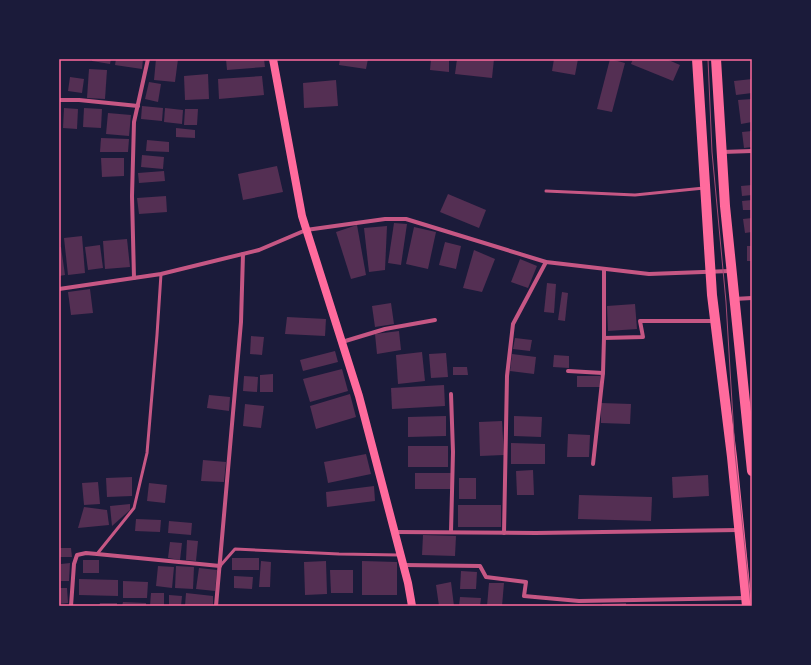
<svg xmlns="http://www.w3.org/2000/svg" width="811" height="665" viewBox="0 0 811 665" font-family="Arial,sans-serif">
	<rect width="100%" height="100%" fill="#1b1b3a"/>
	<g fill="#542f53">
		<path d="M92,59H111L110,64L92,61Z"/>
		<path d="M116,59H143L142,69L115,65Z"/>
		<path d="M156,59H178L175,82L154,80Z"/>
		<path d="M226,59H264L265,67L227,70Z"/>
		<path d="M340,59H368L366,69L339,65Z"/>
		<path d="M431,59H449V72L430,70Z"/>
		<path d="M457,59H494L492,78L455,74Z"/>
		<path d="M554,59H578L575,75L552,71Z"/>
		<path d="M610,59L625,63L612,112L597,109Z"/>
		<path d="M633,59H666L680,65L673,81L631,64Z"/>
		<path d="M89,69L107,70L105,99L87,98Z"/>
		<path d="M208,74L209,99L185,100L184,76Z"/>
		<path d="M262,76L264,95L219,99L218,79Z"/>
		<path d="M70,77L84,79L82,93L68,91Z"/>
		<path d="M752,79V93L736,95L734,81Z"/>
		<path d="M336,80L338,106L304,108L303,83Z"/>
		<path d="M149,82L161,84L158,102L145,99Z"/>
		<path d="M752,99V122L741,124L738,100Z"/>
		<path d="M142,106L163,108L162,121L141,119Z"/>
		<path d="M64,108L78,109L77,129L63,128Z"/>
		<path d="M84,108L102,109L101,128L83,127Z"/>
		<path d="M165,108L183,110L182,124L164,122Z"/>
		<path d="M185,109H198L197,125H184Z"/>
		<path d="M108,113L131,115L129,136L106,134Z"/>
		<path d="M176,128L195,130V138L176,137Z"/>
		<path d="M752,131V147L744,148L742,132Z"/>
		<path d="M101,138L129,139L128,152H100Z"/>
		<path d="M147,140L169,142V152L146,151Z"/>
		<path d="M142,155L164,157L163,169L141,167Z"/>
		<path d="M101,158H124V176L102,177Z"/>
		<path d="M277,166L283,192L243,200L238,174Z"/>
		<path d="M164,171L165,181L139,183L138,173Z"/>
		<path d="M752,185V195L742,196L741,186Z"/>
		<path d="M448,194L486,210L479,228L440,212Z"/>
		<path d="M166,196L167,212L139,214L137,198Z"/>
		<path d="M752,200V210H743L742,201Z"/>
		<path d="M752,218V232L745,233L743,219Z"/>
		<path d="M394,223L407,224L401,265L388,263Z"/>
		<path d="M357,225L366,275L351,279L336,232Z"/>
		<path d="M387,226L385,270L369,272L364,228Z"/>
		<path d="M414,227L436,232L428,269L406,264Z"/>
		<path d="M82,236L85,273L68,275L64,238Z"/>
		<path d="M127,239L130,267L105,269L103,241Z"/>
		<path d="M445,242L461,246L456,269L439,265Z"/>
		<path d="M100,245L103,268L88,270L85,247Z"/>
		<rect x="747" y="246" width="5" height="15"/>
		<path d="M59,247H61L65,275L59,276Z"/>
		<path d="M474,250L495,259L482,292L463,288Z"/>
		<path d="M520,259L537,266L528,288L511,282Z"/>
		<path d="M547,283L556,284L554,313L544,312Z"/>
		<path d="M90,289L93,313L71,315L68,292Z"/>
		<path d="M562,292L568,293L565,321L558,320Z"/>
		<path d="M391,303L394,324L375,327L372,306Z"/>
		<path d="M635,304L637,329L608,331L607,306Z"/>
		<path d="M287,317L326,319L325,336L285,334Z"/>
		<path d="M399,331L401,350L377,354L375,334Z"/>
		<path d="M251,336L264,337L262,355L250,354Z"/>
		<path d="M515,338L532,340L530,351L513,349Z"/>
		<path d="M335,351L338,362L303,371L300,360Z"/>
		<path d="M422,352L425,381L398,384L396,355Z"/>
		<path d="M446,353L448,377L431,378L429,354Z"/>
		<path d="M512,354L536,357L534,374L510,371Z"/>
		<path d="M554,355L569,356V368L553,367Z"/>
		<path d="M453,367H467L468,375H453Z"/>
		<path d="M342,369L348,391L310,402L303,379Z"/>
		<path d="M273,374V392H260V375Z"/>
		<path d="M244,376L258,377L257,392L243,391Z"/>
		<rect x="577" y="376" width="23" height="11"/>
		<path d="M444,385L445,406L392,409L391,388Z"/>
		<path d="M350,394L356,417L316,429L310,406Z"/>
		<path d="M209,395L230,397L229,411L207,408Z"/>
		<path d="M601,403L631,404L630,424L601,423Z"/>
		<path d="M245,404L264,406L261,428L243,426Z"/>
		<path d="M446,416V436L408,437V417Z"/>
		<path d="M514,416L542,417L541,437L514,436Z"/>
		<path d="M502,421L504,455L480,456L479,422Z"/>
		<path d="M568,434L590,435L589,457H567Z"/>
		<path d="M511,443L545,444V464H511Z"/>
		<rect x="408" y="446" width="40" height="21"/>
		<path d="M366,454L371,474L328,483L324,462Z"/>
		<path d="M203,460L226,462L224,482L201,481Z"/>
		<path d="M533,470L534,495H517L516,471Z"/>
		<rect x="415" y="473" width="36" height="16"/>
		<path d="M708,475L709,496L673,498L672,477Z"/>
		<path d="M132,477V496L107,497L106,478Z"/>
		<rect x="459" y="478" width="17" height="21"/>
		<path d="M98,482L100,504L84,505L82,483Z"/>
		<path d="M149,483L167,485L165,503L147,501Z"/>
		<path d="M374,486L375,501L327,507L326,492Z"/>
		<path d="M579,495L652,497L651,521L578,519Z"/>
		<path d="M130,504V510L112,526L110,506Z"/>
		<rect x="458" y="505" width="43" height="22"/>
		<path d="M84,507L107,510L109,525L78,528Z"/>
		<path d="M136,519L161,520L160,532L135,531Z"/>
		<path d="M169,521L192,523L191,535L168,533Z"/>
		<path d="M423,535L456,536L455,556L422,555Z"/>
		<path d="M187,540L198,541L196,561L186,560Z"/>
		<path d="M170,542L182,543L180,560L168,558Z"/>
		<path d="M59,548H71L72,557H59Z"/>
		<rect x="232" y="558" width="27" height="12"/>
		<rect x="83" y="560" width="16" height="13"/>
		<path d="M261,561L271,562L270,587H259Z"/>
		<path d="M326,561L327,594L305,595L304,562Z"/>
		<path d="M362,561L397,562V595H362Z"/>
		<path d="M70,563L69,581H61V564Z"/>
		<path d="M158,566L174,567L172,588L156,586Z"/>
		<path d="M176,566L194,567L193,589L175,588Z"/>
		<path d="M199,568L217,570L215,591L196,589Z"/>
		<path d="M330,570H353V593H331Z"/>
		<path d="M461,571L477,572L476,589H460Z"/>
		<path d="M234,576L253,577L252,589L234,588Z"/>
		<path d="M79,579L118,580V596L79,595Z"/>
		<path d="M123,581L148,582L147,598H123Z"/>
		<path d="M451,582L454,606H439L436,585Z"/>
		<path d="M489,583H504L502,606H487Z"/>
		<path d="M59,588H67L68,603L59,604Z"/>
		<path d="M151,593H164V606H150Z"/>
		<path d="M186,593L213,596V606H185Z"/>
		<path d="M169,595L182,596L181,606H169Z"/>
		<path d="M460,597L481,598L480,606H459Z"/>
		<path d="M123,602L146,603V606H122Z"/>
		<path d="M100,603H117V606H99Z"/>
		<path d="M626,603V606H602V604Z"/>
	</g>
	<g fill="none" stroke-linecap="round" stroke-linejoin="round">
		<g stroke="#c65784" stroke-width="3">
			<path d="M546,191L635,195L704,188"/>
			<path d="M97,554L134,508L147,453L157,335L161,274"/>
			<path d="M220,566L235,549L339,554L399,555"/>
		</g>
		<g stroke="#c65784" stroke-width="4">
			<path d="M59,100H79L138,106"/>
			<path d="M722,152L752,151"/>
			<path d="M134,278L132,196L134,122L148,59"/>
			<path d="M59,289L161,274L259,250L306,230L385,219H406L546,262L649,274L730,271"/>
			<path d="M734,299L752,298"/>
			<path d="M604,338V269"/>
			<path d="M342,342L385,329L435,320"/>
			<path d="M568,371L603,373"/>
			<path d="M593,464L603,373L604,338L643,337L640,321H715"/>
			<path d="M395,532L536,533L739,530"/>
			<path d="M451,532L453,452L451,394"/>
			<path d="M504,533L507,376L513,324L546,262"/>
			<path d="M404,565L480,566L486,577L526,582L524,596L579,601L745,598"/>
			<path d="M71,606L74,564L77,555L86,553L97,554L220,566"/>
			<path d="M216,606L241,322L243,254"/>
		</g>
		<path stroke="#ff6b9d" stroke-width="8" d="M273,59L302,216L359,396L408,583L412,606"/>
		<g stroke="#ff6b9d" stroke-width="10">
			<path d="M697,59L712,295L732,457L747,606"/>
			<path d="M716,59L725,206L752,471"/>
		</g>
		<path stroke="#a44b75" stroke-width="1" d="M708,59L712,152L726,302L735,453L751,606"/>
	</g>
	<rect width="811" height="665" fill="none" stroke="#1b1b3a" stroke-width="120"/>
	<rect x="60" y="60" width="691" height="545" fill="none" stroke="#ff6b9d" stroke-width="1.5"/>
</svg>
